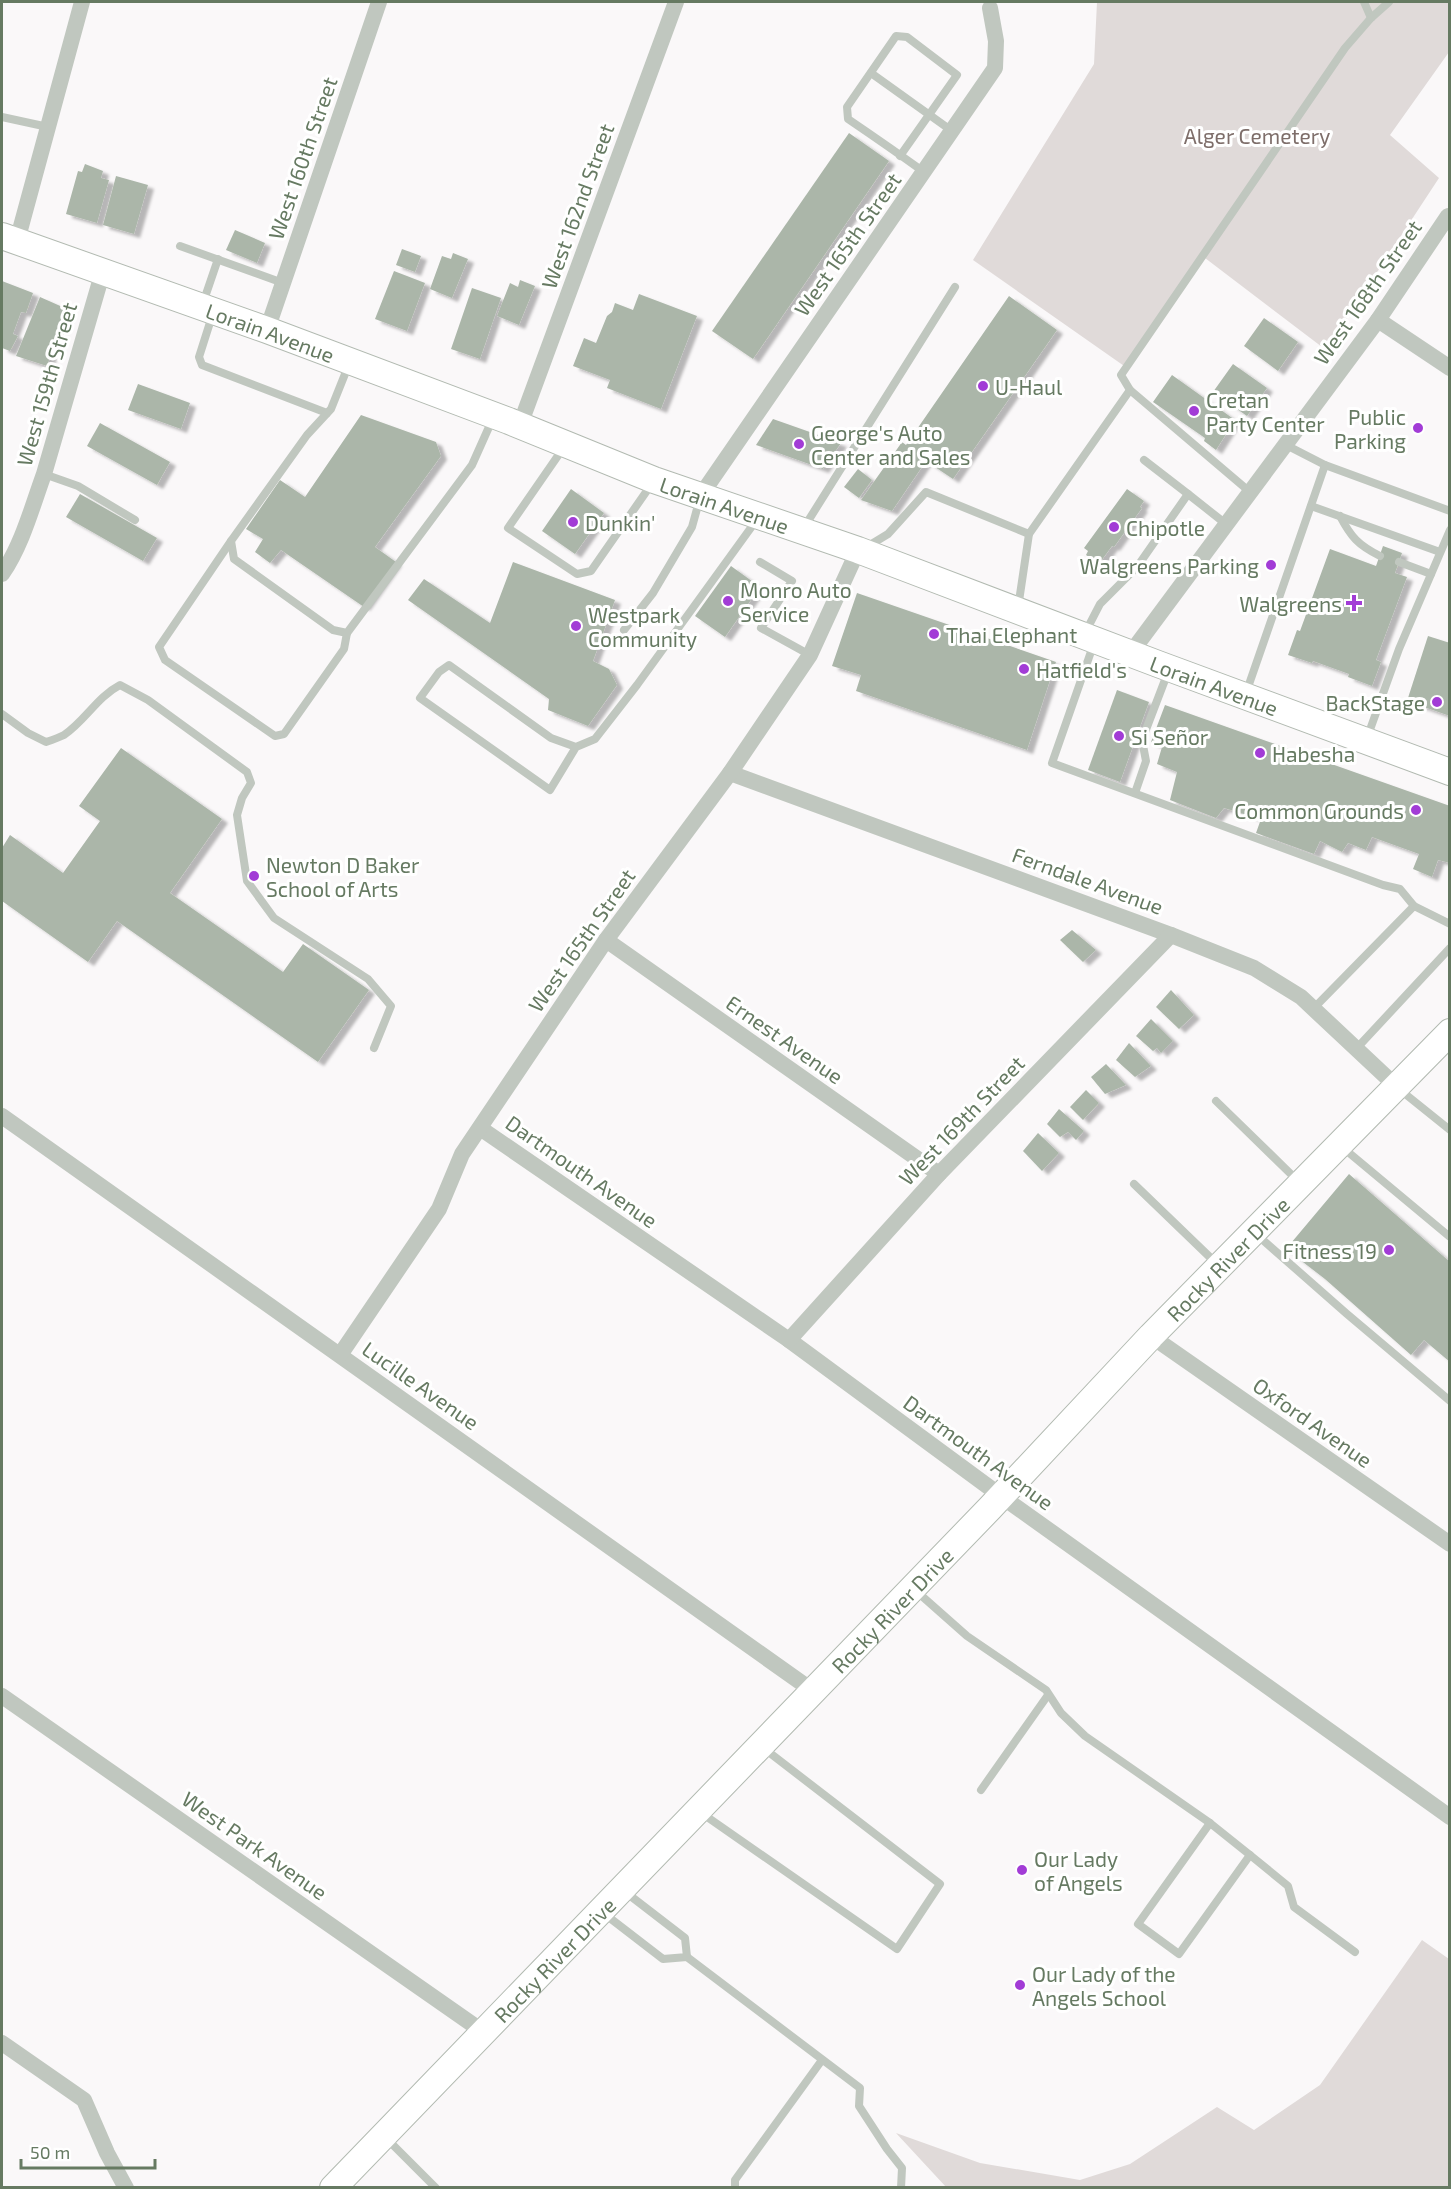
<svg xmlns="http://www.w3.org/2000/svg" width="1451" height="2189" viewBox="0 0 1451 2189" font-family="'Exo 2',sans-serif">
	<defs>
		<filter id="shadow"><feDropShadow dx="6" dy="4" stdDeviation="1.5" flood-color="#0004"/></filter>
	</defs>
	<rect width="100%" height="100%" fill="#faf8f9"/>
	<g fill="#e0dad9">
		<path d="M1097,2H1449V52L1390,135L1439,178L1326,350L1205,258L1127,368L973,260L1094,64Z"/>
		<path d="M1422,1940L1449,1959V2187H946L896,2133L980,2163L1080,2180L1130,2164L1217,2107L1254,2130L1320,2085Z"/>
	</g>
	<g fill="#abb6a9" filter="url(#shadow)">
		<path d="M849,133L889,161L753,359L712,331Z"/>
		<path d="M85,164L103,171L101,178L109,180L97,223L66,214L78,171L82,172Z"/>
		<path d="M116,176L148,185L134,234L103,225Z"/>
		<path d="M235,230L265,243L257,263L226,250Z"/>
		<path d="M402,249L421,256L415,272L396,265Z"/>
		<path d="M453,253L468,259L452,298L430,289L442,256L451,259Z"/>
		<path d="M394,271L425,283L407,331L375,319Z"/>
		<path d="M520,280L535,286L519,325L497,316L510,283L518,287Z"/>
		<path d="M2,281L33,293L26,313L21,312L13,334L18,336L10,351L2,348Z"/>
		<path d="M472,288L501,298L480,359L451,349Z"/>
		<path d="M639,294L697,316L661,409L607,388L610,380L573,366L584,338L596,343L607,316L612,312L615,303L633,310Z"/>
		<path d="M1009,296L1057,330L953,479L926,461L892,511L861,500L902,442L906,445Z"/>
		<path d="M40,297L67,309L47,366L16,356Z"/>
		<path d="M1264,318L1298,342L1278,371L1244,346Z"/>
		<path d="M1233,364L1267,388L1247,416L1213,392Z"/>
		<path d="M1172,375L1235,420L1216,450L1204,441L1205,438L1153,402Z"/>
		<path d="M138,384L190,403L181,429L128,410Z"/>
		<path d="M361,415L436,442L441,456L375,547L396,562L364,607L281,550L270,563L255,552L263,539L246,529L280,480L305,497Z"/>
		<path d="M773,419L841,443L823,469L756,445Z"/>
		<path d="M100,423L170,462L157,485L87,446Z"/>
		<path d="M858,469L872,480L859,498L844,487Z"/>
		<path d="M571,489L604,513L575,554L542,531Z"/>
		<path d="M1127,489L1144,501L1140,507L1142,508L1114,547L1112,546L1101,561L1097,558L1095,561L1086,555L1088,551L1084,548Z"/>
		<path d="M80,494L157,538L143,561L66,517Z"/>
		<path d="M1383,546L1402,553L1395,573L1407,577L1376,660L1381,662L1372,686L1348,677L1349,674L1313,661L1312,663L1288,655L1297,630L1300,631L1330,549L1376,566Z"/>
		<path d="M513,562L615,600L593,661L609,669L617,685L588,726L548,710L549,699L408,600L424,579L490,623Z"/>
		<path d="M731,566L760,587L725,637L695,616Z"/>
		<path d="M857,593L1056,662L1027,750L856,691L861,675L832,666Z"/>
		<path d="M1428,636L1450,643V716L1407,701Z"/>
		<path d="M1117,690L1149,702L1120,782L1088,770Z"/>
		<path d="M1165,705L1450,806V863L1438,860L1432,877L1413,869L1419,854L1372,837L1366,850L1348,843L1342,852L1320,841L1314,854L1256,833L1261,819L1224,808L1216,818L1170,800L1177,772L1157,764L1162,747L1151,742Z"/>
		<path d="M121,748L222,819L170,893L283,972L303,944L369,990L318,1062L117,921L88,962L2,901V848L10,835L63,873L100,821L79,806Z"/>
		<path d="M1072,930L1096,950L1083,962L1060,940Z"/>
		<path d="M1171,990L1194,1015L1179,1029L1156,1007Z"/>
		<path d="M1151,1019L1173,1041L1161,1053L1157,1048L1153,1051L1136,1036Z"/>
		<path d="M1129,1043L1151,1066L1135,1077L1116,1060Z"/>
		<path d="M1106,1064L1126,1085L1105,1094L1091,1077Z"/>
		<path d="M1086,1090L1099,1103L1083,1120L1070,1107Z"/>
		<path d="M1059,1109L1084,1131L1076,1140L1068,1132L1060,1137L1047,1124Z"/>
		<path d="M1038,1133L1059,1153L1042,1171L1023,1151Z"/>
		<path d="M1349,1174L1450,1262V1362L1424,1340L1411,1355L1325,1279L1286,1249Z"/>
	</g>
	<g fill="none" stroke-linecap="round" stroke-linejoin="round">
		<defs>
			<g id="primary">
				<path id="s1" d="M2,236L267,330L509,421L654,480L858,550L1158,664L1450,772"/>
				<path id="s2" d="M333,2188L990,1508L1151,1336L1450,1032"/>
			</g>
		</defs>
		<use href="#primary" stroke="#b2bab1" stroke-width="28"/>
		<g stroke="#c0c7bf" stroke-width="8">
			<path d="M1364,2L1371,18"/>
			<path d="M871,73L952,131"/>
			<path d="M2,117L48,127"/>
			<path d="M900,156L957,75L907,37L896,36L847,107L848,119C873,136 899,154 924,172"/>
			<path d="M180,246L283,283"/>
			<path d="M203,303L218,259"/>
			<path d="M213,313L199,357L202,365L327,413"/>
			<path d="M349,364L331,409L307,435L231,541L234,559L333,630L347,633L472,465L493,418"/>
			<path d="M1286,445L1325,465"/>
			<path d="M564,447L508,528L577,574L591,571L653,482"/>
			<path d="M1144,460L1188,494"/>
			<path d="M44,474L78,486L135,520"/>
			<path d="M1250,492L1130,390L1121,375L1345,48L1371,18L1389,2"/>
			<path d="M1311,506L1440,552"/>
			<path d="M1340,516C1351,537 1358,545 1380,556"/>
			<path d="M803,529L955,287"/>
			<path d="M231,541L159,647L165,660L275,736L284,734L344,649L347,633"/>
			<path d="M865,548L888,534L926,492L1029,534"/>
			<path d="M760,562L792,581L761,628L810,655"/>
			<path d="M1399,562L1431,574"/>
			<path d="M1018,608L1029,534L1130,390"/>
			<path d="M624,630L653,593L692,527L700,498"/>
			<path d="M1085,633L1100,604L1137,567L1188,494L1226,524"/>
			<path d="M1094,643L1052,763L1383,885L1400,889L1414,906"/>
			<path d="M1246,693L1325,465L1450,511"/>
			<path d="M2,714L28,733L46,742C52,740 58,738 64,735C85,721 97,697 120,685L148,700L247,772L251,783L242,798L237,815L247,881L274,918L368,979L391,1006L374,1048"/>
			<path d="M1367,738L1399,649L1450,530"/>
			<path d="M576,747L551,738L449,665L439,672L420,698L550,790L576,747L595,739L637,685L758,518"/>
			<path d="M1135,793L1146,761L1142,740L1168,672"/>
			<path d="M1313,1009L1414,906L1450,924"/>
			<path d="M1356,1049L1450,948"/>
			<path d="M1399,1089L1450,1130"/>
			<path d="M1216,1101L1300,1183"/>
			<path d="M1342,1147L1450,1237"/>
			<path d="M1134,1184L1217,1264"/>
			<path d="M1256,1234L1347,1314L1450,1401"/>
			<path d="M915,1590L967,1636L1046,1690L1061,1713L1085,1736L1210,1823L1250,1855L1288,1886L1294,1907L1355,1952"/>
			<path d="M981,1790L1048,1695"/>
			<path d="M700,1812L897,1949L940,1884L762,1747"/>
			<path d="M1210,1823L1138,1924L1179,1954L1250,1855"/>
			<path d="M602,1912L663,1959L687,1957L685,1938L624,1891"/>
			<path d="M687,1957L860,2088L859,2106L887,2149L902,2168L901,2188"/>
			<path d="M385,2137L436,2188"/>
			<path d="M735,2188V2180L822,2060"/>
		</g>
		<g stroke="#c0c7bf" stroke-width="16">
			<path d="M17,241L82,2"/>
			<path d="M1378,320L1450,368"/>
			<path d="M267,330L379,2"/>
			<path d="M520,425L676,2"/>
			<path d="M701,495L995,68L996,41L990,8"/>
			<path d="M2,574C22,545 32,507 44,474L103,271"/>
			<path d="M1130,654L1378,320L1448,216"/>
			<path d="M730,773L1171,935L1254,968L1301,997L1397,1087"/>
			<path d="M606,940L939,1174"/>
			<path d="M2,1116L813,1691"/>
			<path d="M480,1128L789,1340L1001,1496L1450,1817"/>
			<path d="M1151,1336L1450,1544"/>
			<path d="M789,1340L939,1174L1171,935"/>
			<path d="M340,1355L439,1209L462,1154L606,940L730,773L810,655L858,550"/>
			<path d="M2,1696L482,2031"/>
			<path d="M2,2043L84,2100L107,2153L126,2188"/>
		</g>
		<use href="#primary" stroke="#fff" stroke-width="26"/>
	</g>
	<g fill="#a23cd6" stroke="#fff" stroke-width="2">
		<circle cx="983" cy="386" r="6"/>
		<circle cx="1194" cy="411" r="6"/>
		<circle cx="1418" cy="428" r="6"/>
		<circle cx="799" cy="444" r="6"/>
		<circle cx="573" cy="522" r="6"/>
		<circle cx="1114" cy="527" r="6"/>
		<circle cx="1271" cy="565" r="6"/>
		<circle cx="728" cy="601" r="6"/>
		<path d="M1351 594h6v6h6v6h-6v6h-6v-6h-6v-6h6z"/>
		<circle cx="576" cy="626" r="6"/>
		<circle cx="934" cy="634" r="6"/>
		<circle cx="1024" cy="669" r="6"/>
		<circle cx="1437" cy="702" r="6"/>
		<circle cx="1119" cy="736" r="6"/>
		<circle cx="1260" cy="753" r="6"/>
		<circle cx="1416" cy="810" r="6"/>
		<circle cx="254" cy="876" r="6"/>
		<circle cx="1389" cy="1250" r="6"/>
		<circle cx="1022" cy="1870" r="6"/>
		<circle cx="1020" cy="1985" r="6"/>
	</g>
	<g text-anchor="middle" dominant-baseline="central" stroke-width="6" stroke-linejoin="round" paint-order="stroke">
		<g font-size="21" fill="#7e6e6a" stroke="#fff">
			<text x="1257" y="135">Alger Cemetery</text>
		</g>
		<g font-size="21" fill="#667a62" stroke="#fff">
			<text transform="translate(302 158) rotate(-71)">West 160th Street</text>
			<text transform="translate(577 206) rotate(-70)">West 162nd Street</text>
			<text transform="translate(847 244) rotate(-55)">West 165th Street</text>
			<text transform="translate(1367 292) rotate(-55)">West 168th Street</text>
			<text stroke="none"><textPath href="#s1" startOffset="285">Lorain Avenue</textPath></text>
			<text transform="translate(46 384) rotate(-74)">West 159th Street</text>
			<text stroke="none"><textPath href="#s1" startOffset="771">Lorain Avenue</textPath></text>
			<text stroke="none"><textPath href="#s1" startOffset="1293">Lorain Avenue</textPath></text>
			<text transform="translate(1088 880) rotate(20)">Ferndale Avenue</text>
			<text transform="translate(581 940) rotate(-55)">West 165th Street</text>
			<text transform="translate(785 1039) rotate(35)">Ernest Avenue</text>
			<text transform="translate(961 1120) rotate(-46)">West 169th Street</text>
			<text transform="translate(582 1171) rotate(35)">Dartmouth Avenue</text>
			<text stroke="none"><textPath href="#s2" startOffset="1290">Rocky River Drive</textPath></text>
			<text transform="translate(421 1385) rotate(35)">Lucille Avenue</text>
			<text transform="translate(1313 1422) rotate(35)">Oxford Avenue</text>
			<text transform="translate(979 1452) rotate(36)">Dartmouth Avenue</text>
			<text stroke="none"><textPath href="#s2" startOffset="804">Rocky River Drive</textPath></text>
			<text transform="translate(255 1845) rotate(35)">West Park Avenue</text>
			<text stroke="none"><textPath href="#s2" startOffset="318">Rocky River Drive</textPath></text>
		</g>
		<g font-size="21" fill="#667a62" stroke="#fff" text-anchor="start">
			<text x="995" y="386">U-Haul</text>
			<text x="1206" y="399">Cretan<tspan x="1206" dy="24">Party Center</tspan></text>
			<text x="1406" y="416" text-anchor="end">Public<tspan x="1406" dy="24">Parking</tspan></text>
			<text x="811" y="432">George's Auto<tspan x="811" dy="24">Center and Sales</tspan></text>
			<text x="585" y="522">Dunkin'</text>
			<text x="1126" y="527">Chipotle</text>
			<text x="1259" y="565" text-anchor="end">Walgreens Parking</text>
			<text x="740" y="589">Monro Auto<tspan x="740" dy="24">Service</tspan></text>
			<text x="1342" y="603" text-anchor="end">Walgreens</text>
			<text x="588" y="614">Westpark<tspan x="588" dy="24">Community</tspan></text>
			<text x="946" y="634">Thai Elephant</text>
			<text x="1036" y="669">Hatfield's</text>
			<text x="1425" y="702" text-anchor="end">BackStage</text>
			<text x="1131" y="736">Si Señor</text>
			<text x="1272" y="753">Habesha</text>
			<text x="1404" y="810" text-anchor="end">Common Grounds</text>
			<text x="266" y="864">Newton D Baker<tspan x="266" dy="24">School of Arts</tspan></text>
			<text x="1377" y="1250" text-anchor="end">Fitness 19</text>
			<text x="1034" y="1858">Our Lady<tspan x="1034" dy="24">of Angels</tspan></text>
			<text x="1032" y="1973">Our Lady of the<tspan x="1032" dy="24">Angels School</tspan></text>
		</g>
	</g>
	<rect width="1451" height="2189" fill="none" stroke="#667a62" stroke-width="6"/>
	<path d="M21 2159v9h134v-9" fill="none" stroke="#667a62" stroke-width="3"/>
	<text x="30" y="2159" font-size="18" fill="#667a62" stroke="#ffffff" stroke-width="4.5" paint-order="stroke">50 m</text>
</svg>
